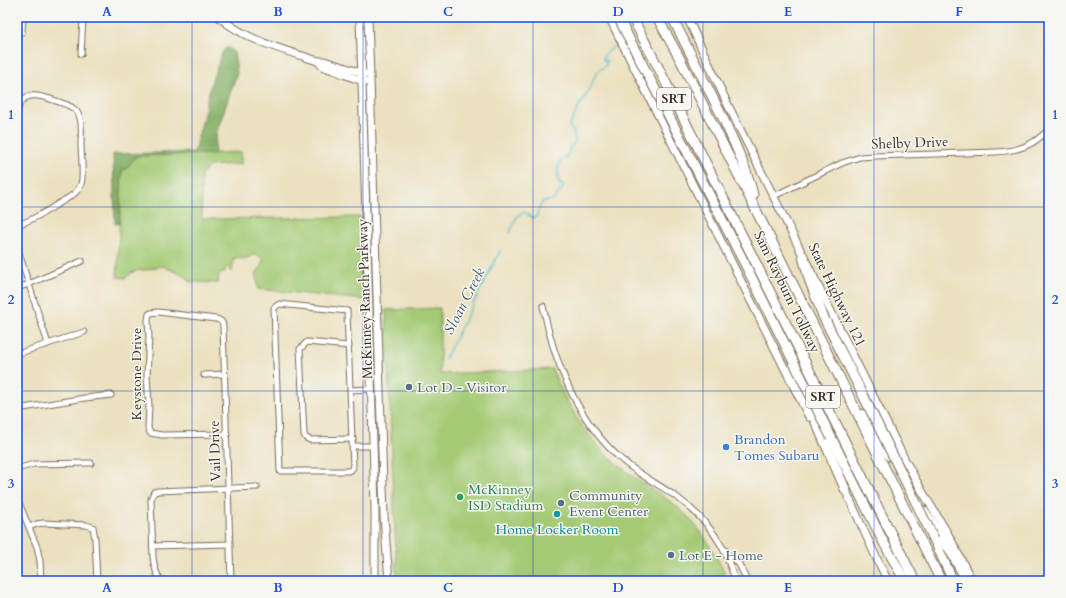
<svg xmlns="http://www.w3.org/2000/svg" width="1066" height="598" viewBox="0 0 1066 598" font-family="Cardo,serif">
	<rect width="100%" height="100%" fill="#f6f6f2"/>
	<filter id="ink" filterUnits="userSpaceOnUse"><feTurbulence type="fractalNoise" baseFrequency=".025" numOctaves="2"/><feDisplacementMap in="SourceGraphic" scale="8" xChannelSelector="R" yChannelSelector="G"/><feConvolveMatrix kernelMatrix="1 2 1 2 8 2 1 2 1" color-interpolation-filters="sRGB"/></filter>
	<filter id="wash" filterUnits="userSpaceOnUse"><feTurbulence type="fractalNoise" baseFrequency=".012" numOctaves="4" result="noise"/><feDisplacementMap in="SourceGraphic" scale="16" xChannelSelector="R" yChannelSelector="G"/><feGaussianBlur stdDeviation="0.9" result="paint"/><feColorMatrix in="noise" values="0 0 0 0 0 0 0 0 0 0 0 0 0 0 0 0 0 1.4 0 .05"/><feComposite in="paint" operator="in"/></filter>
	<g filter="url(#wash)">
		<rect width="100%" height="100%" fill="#ebe1c0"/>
		<g fill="#a4ca74" stroke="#707a49">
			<path d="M241,152V164L209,166L201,175L202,219L361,217L365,300L258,289L256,274L261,267L263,261L259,255H253L245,259L234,258L232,272L227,267L225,269V273H219L218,283L190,282L187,277L162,266L146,270H139L131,273L126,278L117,277L122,169H126L136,156Z"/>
			<path d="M440,308V374L552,369C565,400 581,430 606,454C615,462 624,470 634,477C651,490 671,499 686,515C703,531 714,552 725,573L708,581H397L386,310Z"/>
		</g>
		<path fill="#83ae66" stroke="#5f6c42" d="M226,48H229L234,53L237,73L217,131L214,154L136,156L126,169H122L119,224H115L113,154L194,152L200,130L211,83L223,51Z"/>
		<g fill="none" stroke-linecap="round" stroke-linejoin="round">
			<g stroke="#4fbacb" stroke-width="1.5">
				<path d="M510,233L517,216L524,212L533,218L536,217L542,202L553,200L563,188V185L559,184L558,177V169L560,162L568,155L570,147L575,142V138L574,136V132L569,127L579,106L586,96L597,72L606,65L607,61L603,60L604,55L616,45"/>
				<path d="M445,359L500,251"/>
			</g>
		</g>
	</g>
	<g filter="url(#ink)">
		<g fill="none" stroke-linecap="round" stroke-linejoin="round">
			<defs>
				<g id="street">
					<path d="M22,32L23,17"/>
					<path d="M81,54L83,17"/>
					<path d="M17,112C22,88 42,96 59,102C65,104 73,106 77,112C83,120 81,134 81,145C81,155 84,175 81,184C80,187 78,190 76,192C71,197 64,200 58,204C45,212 32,221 17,225"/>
					<path d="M774,196L842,163L860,157L875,156L995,152C1018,151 1033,146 1049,129"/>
					<path d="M17,247L48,344"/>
					<path d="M17,288L29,284L82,261"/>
					<path d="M279,304L347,311L353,467L351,470L348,471H280L274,308Z"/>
					<path d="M543,306C554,363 578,422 622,460C639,475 660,485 678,498C694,510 711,527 721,545C727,556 731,569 736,581"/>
					<path d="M349,346L307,342L300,349L304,435L306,438L310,440L353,439"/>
					<path d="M17,354L84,332"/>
					<path d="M204,375L225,374"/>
					<path d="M350,390L371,389"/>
					<path d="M17,409L85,398L111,395"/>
					<path d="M227,434L162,435L150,433L148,428L149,406L147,375L149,337L148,320L149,314L151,313L158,312L216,319C221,320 223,322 223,326L231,581"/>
					<path d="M353,446H373"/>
					<path d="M17,469L34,464L91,463"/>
					<path d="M17,498L37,547L40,561L41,581"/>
					<path d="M29,527L37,524L43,523L86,525L93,527L95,539L97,581"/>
					<path d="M152,546L230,544"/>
					<path d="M723,548L739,564L747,581"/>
					<path d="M161,581C156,574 154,566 153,557L151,499L154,492L158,491L257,487"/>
				</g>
				<g id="secondary">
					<path d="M219,17C247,41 284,50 318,61H324L365,74"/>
					<path d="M360,17L375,506V581"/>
					<path d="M368,17L384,516L389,581"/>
					<path d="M609,17L809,417"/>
					<path d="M687,17L728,105L906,462L922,491L948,534L972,581"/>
					<path d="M318,61L322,66L365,82"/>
					<path d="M844,487L876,557L888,581"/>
				</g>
				<g id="highway">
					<path d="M632,17L657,65L865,482L915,581"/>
					<path d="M657,17L680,59L772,242L941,581"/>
					<path d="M672,17C689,51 706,84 723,118C734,143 747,168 753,195"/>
					<path d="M803,256L809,279L823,316L864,397"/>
					<path d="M792,367L846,491"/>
					<path d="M864,414L889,456"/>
					<path d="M831,437L884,543L905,581"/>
					<path d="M924,511L950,550L967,581"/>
					<path d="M934,539L953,581"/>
				</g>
			</defs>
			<use href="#street" stroke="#796a57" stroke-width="7"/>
			<use href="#secondary" stroke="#796a57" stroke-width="9"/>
			<use href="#highway" stroke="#796a57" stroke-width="11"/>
			<use href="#street" stroke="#fff" stroke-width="5"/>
			<use href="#secondary" stroke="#fff" stroke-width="7"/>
			<use href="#highway" stroke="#fff" stroke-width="9"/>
			<defs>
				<g id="highway-bridge">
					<path d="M618,17L747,268L831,437"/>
					<path d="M864,397L934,539"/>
				</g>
			</defs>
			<use href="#highway-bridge" stroke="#796a57" stroke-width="11" stroke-linecap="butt"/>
			<use href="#highway-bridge" stroke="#fff" stroke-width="9"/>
		</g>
	</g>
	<path fill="none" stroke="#1d4ed8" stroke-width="1" stroke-opacity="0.55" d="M192,17V581M363,17V581M533,17V581M703,17V581M874,17V581M17,207H1049M17,391H1049"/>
	<g fill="#5c6f8a" stroke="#f6f6f2" stroke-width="1.5">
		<circle cx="409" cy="387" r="4"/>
		<circle cx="561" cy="503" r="4"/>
		<circle cx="671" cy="555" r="4"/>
	</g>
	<circle fill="#3f7fe0" stroke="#f6f6f2" stroke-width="1.5" cx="726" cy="447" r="4"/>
	<circle fill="#2e9e5b" stroke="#f6f6f2" stroke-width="1.5" cx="460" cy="497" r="4"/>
	<circle fill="#0f9aa8" stroke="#f6f6f2" stroke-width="1.5" cx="557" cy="514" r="4"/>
	<g text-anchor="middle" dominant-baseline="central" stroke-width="3" stroke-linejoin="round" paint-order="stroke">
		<g fill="#f6f6f2" stroke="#73675e" stroke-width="1">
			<rect x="657" y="88" width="34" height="22" rx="3"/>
			<rect x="806" y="386" width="34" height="22" rx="3"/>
		</g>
		<g font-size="13" font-weight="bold" fill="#3b2a1e">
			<text x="674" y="99">SRT</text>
			<text x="823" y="397">SRT</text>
		</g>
		<g font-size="14" fill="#3b2a1e" stroke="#f6f6f2">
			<text transform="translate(910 143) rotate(-2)">Shelby Drive</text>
			<text transform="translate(787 292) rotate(64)">Sam Rayburn Tollway</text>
			<text transform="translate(837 295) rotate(64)">State Highway 121</text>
			<text transform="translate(365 299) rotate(-92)">McKinney Ranch Parkway</text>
			<text transform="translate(136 374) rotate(-90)">Keystone Drive</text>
			<text transform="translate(215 451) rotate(-92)">Vail Drive</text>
		</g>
		<g font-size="14" fill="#4e5e75" stroke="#f6f6f2" text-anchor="start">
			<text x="417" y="387">Lot D - Visitor</text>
			<text x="569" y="495">Community<tspan x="569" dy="16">Event Center</tspan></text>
			<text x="679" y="555">Lot E - Home</text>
		</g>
		<g font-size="14" fill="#366cbe" stroke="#f6f6f2" text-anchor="start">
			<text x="734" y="439">Brandon<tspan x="734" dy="16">Tomes Subaru</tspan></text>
		</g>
		<g font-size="14" fill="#27864d" stroke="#f6f6f2" text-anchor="start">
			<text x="468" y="489">McKinney<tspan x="468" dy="16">ISD Stadium</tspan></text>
		</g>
		<g font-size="14" fill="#0d838f" stroke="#f6f6f2">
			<text x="557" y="529">Home Locker Room</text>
		</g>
		<g font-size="15" font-style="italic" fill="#425c5b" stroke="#f6f6f2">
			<text transform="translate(464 301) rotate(-63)">Sloan Creek</text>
		</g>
	</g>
	<rect width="1066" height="598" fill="none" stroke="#f6f6f2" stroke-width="44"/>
	<rect x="22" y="22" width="1022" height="554" fill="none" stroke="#1d4ed8" stroke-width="1.5"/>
	<g font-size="13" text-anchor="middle" font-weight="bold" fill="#1d4ed8">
		<text x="107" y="16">A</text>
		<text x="278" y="16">B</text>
		<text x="448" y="16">C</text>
		<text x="618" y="16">D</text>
		<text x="788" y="16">E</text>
		<text x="959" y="16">F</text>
		<text x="11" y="119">1</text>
		<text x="1055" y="119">1</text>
		<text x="11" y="304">2</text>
		<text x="1055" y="304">2</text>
		<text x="11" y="488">3</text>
		<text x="1055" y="488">3</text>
		<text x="107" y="592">A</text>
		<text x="278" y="592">B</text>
		<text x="448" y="592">C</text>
		<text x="618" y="592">D</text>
		<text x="788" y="592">E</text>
		<text x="959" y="592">F</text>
	</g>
</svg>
